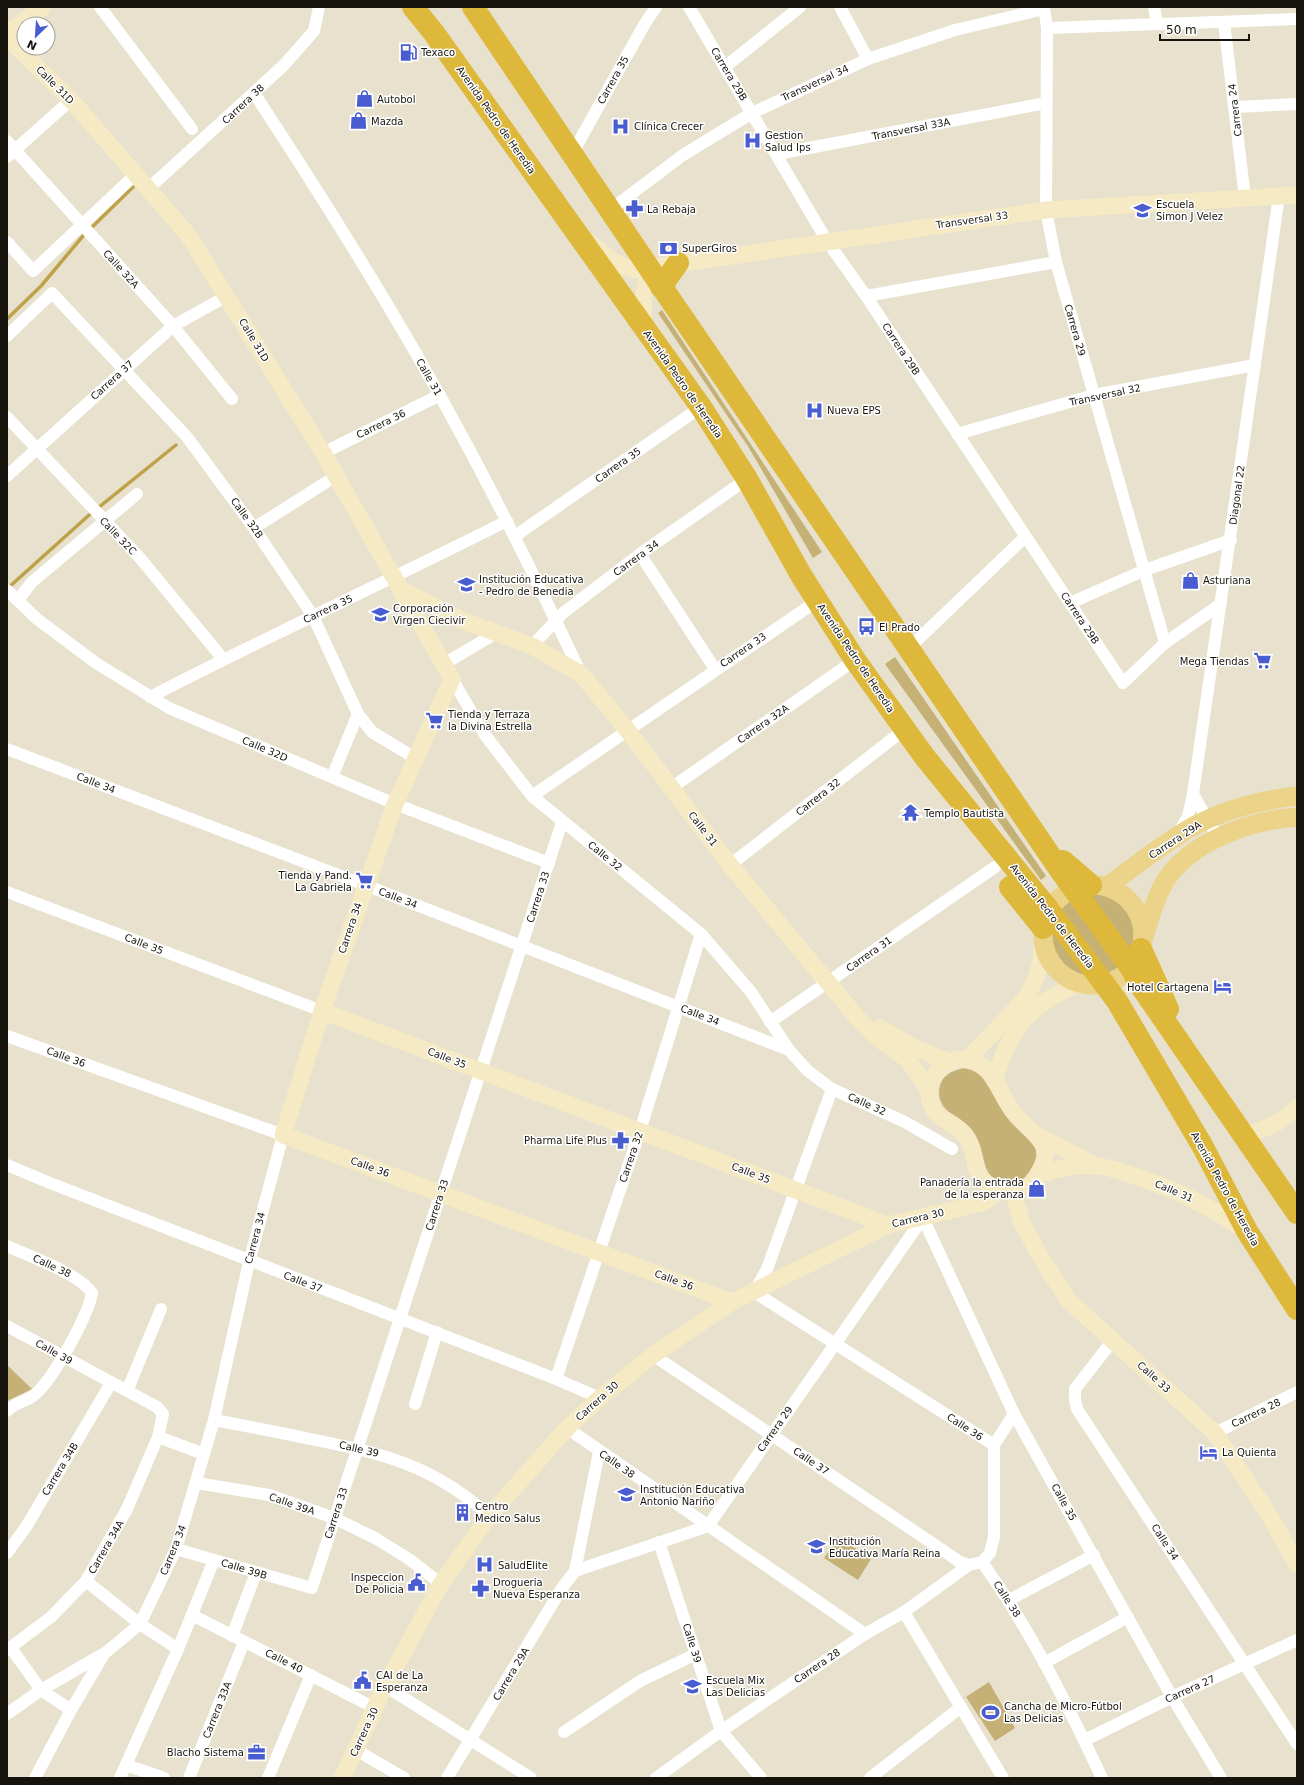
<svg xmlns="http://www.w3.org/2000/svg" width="1304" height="1785" viewBox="0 0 1304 1785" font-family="'DejaVu Sans',sans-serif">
	<rect width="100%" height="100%" fill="#e7e1cd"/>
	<g fill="#c5b176">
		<path d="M662,310L822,552L813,558L749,448L658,313Z"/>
		<path d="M895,657L1046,876L1041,880L885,664Z"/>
		<circle cx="1093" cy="935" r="41"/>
		<path d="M965,1068L974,1070L982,1075L1037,1147C1038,1158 1035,1169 1027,1178C1023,1182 1016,1183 1010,1183C978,1182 988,1153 975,1136C963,1119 931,1110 941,1083C945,1073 955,1070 965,1068Z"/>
		<path d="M7,1365L32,1389L7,1401Z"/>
		<path d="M838,1537L871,1559L858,1580L824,1558Z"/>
		<path d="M989,1682L1015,1728L995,1741L966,1697Z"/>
	</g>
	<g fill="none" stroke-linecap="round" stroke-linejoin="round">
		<g stroke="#bfa248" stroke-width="3.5">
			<path d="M7,319L41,286L83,236L133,187"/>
			<path d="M8,588L88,516L176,445"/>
		</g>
		<g stroke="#fff" stroke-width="12">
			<path d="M100,7L192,129"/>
			<path d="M689,7L827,241L866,296L1123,683L1165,643L1221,604"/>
			<path d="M840,7L868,59"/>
			<path d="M1044,7L1047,28L1046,210L1056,262L1165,643"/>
			<path d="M1154,7L1157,24"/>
			<path d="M1224,22L1245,198"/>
			<path d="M1047,28L1297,19"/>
			<path d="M725,67L800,7"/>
			<path d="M254,93C319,192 383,293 440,396C491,487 537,580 581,674"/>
			<path d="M1235,107L1297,104"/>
			<path d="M7,141L173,326L232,399"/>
			<path d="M572,154L644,25L656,7"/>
			<path d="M777,154L1046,103"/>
			<path d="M7,157L71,100"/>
			<path d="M149,188L283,66L314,31L319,7"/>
			<path d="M610,210L683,155L752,113L868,59L955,30L1044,9"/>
			<path d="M7,242L33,271L136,174"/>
			<path d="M866,296L1056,262"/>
			<path d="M7,336L52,293L187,437L254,528L313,616L358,714L372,732L415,758"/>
			<path d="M7,417L140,558L223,659"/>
			<path d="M957,434L1094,395L1255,365"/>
			<path d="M323,453L440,395"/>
			<path d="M7,476L173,326L227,296"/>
			<path d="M254,528L336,476"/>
			<path d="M515,536L701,407"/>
			<path d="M640,554L715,669"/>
			<path d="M7,590L37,619L96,663L169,708L395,804L549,863"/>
			<path d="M18,600L32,582L137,494"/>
			<path d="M1070,603L1145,570L1231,540"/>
			<path d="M532,646L563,613L640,554L747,479"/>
			<path d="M908,649L1025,537"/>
			<path d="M444,664L496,633"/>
			<path d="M452,679L485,735L532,796L701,934L751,992L789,1050L808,1071L832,1089L905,1122L952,1149"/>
			<path d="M150,697C268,636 388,581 507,521"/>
			<path d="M7,749L365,885L789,1050"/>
			<path d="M332,777L358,714"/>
			<path d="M671,788L855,660"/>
			<path d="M1193,794L1218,838"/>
			<path d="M532,796L817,601"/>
			<path d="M1178,834L1188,816L1193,794L1279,196"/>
			<path d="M730,865L905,729"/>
			<path d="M7,892L322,1011"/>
			<path d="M770,1022L995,867"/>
			<path d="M7,1036L283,1135L249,1262L214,1420L176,1549L140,1624L104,1654L71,1710L35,1778"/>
			<path d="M832,1089L767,1269L754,1292L994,1445"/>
			<path d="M7,1165L50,1183L556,1379L600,1398"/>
			<path d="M923,1218L1014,1414L1172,1697L1221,1778"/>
			<path d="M7,1246C29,1256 80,1274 92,1293C88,1316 52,1382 33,1396C24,1402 15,1403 7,1411"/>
			<path d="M7,1326L157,1407L163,1414L158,1437L127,1509L86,1581L51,1617L7,1650"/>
			<path d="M1113,1340L1075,1389V1400L1077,1409L1297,1744"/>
			<path d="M653,1355L960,1562L969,1565"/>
			<path d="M556,1379L640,1131L701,934"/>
			<path d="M127,1391L161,1309"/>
			<path d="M415,1404L437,1332"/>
			<path d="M214,1420C246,1426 278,1432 310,1439C381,1453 434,1465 489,1516"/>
			<path d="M567,1428L865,1634"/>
			<path d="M1215,1433L1297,1392"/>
			<path d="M158,1437L204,1454"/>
			<path d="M197,1483L269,1495L334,1518L375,1538L409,1559L441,1584"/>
			<path d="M659,1542L721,1731L761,1778"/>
			<path d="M176,1549L312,1588L562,822"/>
			<path d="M7,1553L26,1527L111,1383"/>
			<path d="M982,1562C1030,1629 1067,1704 1102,1778"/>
			<path d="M982,1562L990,1553L994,1537V1445L1014,1414"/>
			<path d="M575,1571L708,1526L923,1218"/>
			<path d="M86,1581L140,1624L178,1649"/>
			<path d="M1009,1600L1094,1555"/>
			<path d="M904,1612L1003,1778"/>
			<path d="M192,1615L375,1708"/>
			<path d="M232,1636L256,1573"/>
			<path d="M11,1648L41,1690L71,1710"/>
			<path d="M1044,1663L1128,1617"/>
			<path d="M385,1686L531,1778"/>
			<path d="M7,1714L41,1690L103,1654"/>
			<path d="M564,1732L640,1681L696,1654"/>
			<path d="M1085,1740L1172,1697L1297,1640"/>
			<path d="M356,1750L404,1778"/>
			<path d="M126,1765L164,1778"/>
			<path d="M120,1778L178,1649L214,1560"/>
			<path d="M189,1778L244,1642"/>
			<path d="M268,1778L311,1675"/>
			<path d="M447,1778L562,1588L575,1571L599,1452"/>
			<path d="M656,1778L721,1731L865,1634L904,1612L969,1565L982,1562"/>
			<path d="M870,1778L961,1707"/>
		</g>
		<g stroke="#f5eac4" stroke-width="17">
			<path d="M7,33L43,7"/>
			<path d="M7,37L71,100L189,236L323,453L452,679L395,804L322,1011L283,1135L732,1302"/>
			<path d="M589,242C602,253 619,268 637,270C641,271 646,269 650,268L1046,210L1297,195"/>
			<path d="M644,328C641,306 644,288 650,268"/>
			<path d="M400,589L464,621L532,646L581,674L628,731L730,865L860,1021L880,1040L907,1059L929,1090"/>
			<path d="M322,1011L888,1225"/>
			<path d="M880,1028L915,1048L949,1062"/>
			<path d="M959,1059C993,1060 996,1088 1012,1110C1027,1132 1058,1141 1039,1172C1036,1178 1029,1187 1023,1189C1007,1196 982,1187 977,1170C973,1158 974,1147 966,1136C958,1125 944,1121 935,1112C931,1107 930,1101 929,1095C928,1076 942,1064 959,1059Z"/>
			<path d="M967,1060L1025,999C1038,979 1043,960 1042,937"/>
			<path d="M995,1081C1007,1031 1032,1002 1079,984"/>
			<path d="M1037,1135L1094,1165"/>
			<path d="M1243,1135C1263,1130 1282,1123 1297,1107"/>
			<path d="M1038,1175C1056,1169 1074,1165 1092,1166C1104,1166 1117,1170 1128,1174C1171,1187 1210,1206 1246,1231"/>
			<path d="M1013,1192L1022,1223L1043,1261L1069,1301L1215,1433L1269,1515L1297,1564"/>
			<path d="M342,1778L385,1686L441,1584L489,1516L567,1428L600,1398L653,1355L732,1302L888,1225L982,1203L992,1197L996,1189"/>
		</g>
		<g stroke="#ebd489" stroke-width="19">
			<circle cx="1093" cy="935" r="50"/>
			<path d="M1106,887C1134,867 1162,844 1192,827C1224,810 1260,800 1297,796"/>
			<path d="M1144,937C1150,919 1154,900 1164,883C1189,841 1252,820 1297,817"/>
		</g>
		<g stroke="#ddb83a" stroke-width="22">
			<path d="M413,7L434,33L701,407L747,479L801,575L855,660L924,756L1049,910L1117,1001L1203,1147L1247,1231L1297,1309"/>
			<path d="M473,7L668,296L1060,870L1131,968L1140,985L1297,1213"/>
			<path d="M661,287L678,263"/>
			<path d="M1063,861L1091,885"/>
			<path d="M1010,887L1043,928"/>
			<path d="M1141,949L1168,1009"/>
		</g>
	</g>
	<defs>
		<symbol id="fuel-bare" viewBox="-9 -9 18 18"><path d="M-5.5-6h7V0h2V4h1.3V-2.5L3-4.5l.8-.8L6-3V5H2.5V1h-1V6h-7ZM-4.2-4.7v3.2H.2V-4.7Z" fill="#495dd1" stroke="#fff" stroke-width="2.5" paint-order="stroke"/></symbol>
		<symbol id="shop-bare" viewBox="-9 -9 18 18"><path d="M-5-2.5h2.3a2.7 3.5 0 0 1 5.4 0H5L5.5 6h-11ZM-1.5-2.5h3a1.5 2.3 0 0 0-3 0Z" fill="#495dd1" stroke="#fff" stroke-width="2.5" paint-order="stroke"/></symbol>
		<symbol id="hospital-bare" viewBox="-9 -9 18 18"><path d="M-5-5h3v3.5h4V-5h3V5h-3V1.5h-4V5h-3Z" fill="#495dd1" stroke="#fff" stroke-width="2.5" paint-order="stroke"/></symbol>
		<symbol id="pharmacy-bare" viewBox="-9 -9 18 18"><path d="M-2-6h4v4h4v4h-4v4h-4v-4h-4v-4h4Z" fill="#495dd1" stroke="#fff" stroke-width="2.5" paint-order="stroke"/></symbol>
		<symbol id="school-bare" viewBox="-9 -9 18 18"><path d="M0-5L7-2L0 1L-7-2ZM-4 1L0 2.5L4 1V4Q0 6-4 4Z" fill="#495dd1" stroke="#fff" stroke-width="2.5" paint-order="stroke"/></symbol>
		<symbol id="bank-bare" viewBox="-9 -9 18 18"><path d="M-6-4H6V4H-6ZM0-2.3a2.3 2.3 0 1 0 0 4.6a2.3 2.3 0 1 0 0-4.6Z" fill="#495dd1" stroke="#fff" stroke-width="2.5" paint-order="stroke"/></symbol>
		<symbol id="bus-bare" viewBox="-9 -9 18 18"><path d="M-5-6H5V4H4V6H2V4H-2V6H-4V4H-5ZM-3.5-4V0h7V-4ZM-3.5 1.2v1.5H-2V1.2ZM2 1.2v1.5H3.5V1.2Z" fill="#495dd1" stroke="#fff" stroke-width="2.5" paint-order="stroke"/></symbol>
		<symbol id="supermarket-bare" viewBox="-9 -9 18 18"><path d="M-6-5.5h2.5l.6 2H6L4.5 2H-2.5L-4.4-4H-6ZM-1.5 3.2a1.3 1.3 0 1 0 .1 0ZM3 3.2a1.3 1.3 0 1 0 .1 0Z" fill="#495dd1" stroke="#fff" stroke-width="2.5" paint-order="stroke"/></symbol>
		<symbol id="temple-bare" viewBox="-9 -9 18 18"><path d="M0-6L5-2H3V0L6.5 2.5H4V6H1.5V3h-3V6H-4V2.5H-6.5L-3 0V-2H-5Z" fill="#495dd1" stroke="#fff" stroke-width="2.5" paint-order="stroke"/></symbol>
		<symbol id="hotel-bare" viewBox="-9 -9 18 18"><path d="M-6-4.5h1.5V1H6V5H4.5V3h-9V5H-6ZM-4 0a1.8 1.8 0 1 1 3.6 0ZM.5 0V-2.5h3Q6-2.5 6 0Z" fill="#495dd1" stroke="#fff" stroke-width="2.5" paint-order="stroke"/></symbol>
		<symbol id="building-bare" viewBox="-9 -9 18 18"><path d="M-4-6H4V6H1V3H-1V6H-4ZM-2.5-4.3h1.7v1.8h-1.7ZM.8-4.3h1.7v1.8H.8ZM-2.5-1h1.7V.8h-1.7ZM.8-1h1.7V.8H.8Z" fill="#495dd1" stroke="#fff" stroke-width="2.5" paint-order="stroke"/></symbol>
		<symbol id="civic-bare" viewBox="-9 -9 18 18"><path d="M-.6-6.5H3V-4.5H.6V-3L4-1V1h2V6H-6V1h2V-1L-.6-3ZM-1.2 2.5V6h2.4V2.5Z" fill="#495dd1" stroke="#fff" stroke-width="2.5" paint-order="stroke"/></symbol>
		<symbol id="stadium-bare" viewBox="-9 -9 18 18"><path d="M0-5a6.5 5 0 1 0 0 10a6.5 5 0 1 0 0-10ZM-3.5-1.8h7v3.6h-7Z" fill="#495dd1" stroke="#fff" stroke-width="2.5" paint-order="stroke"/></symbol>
		<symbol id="office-bare" viewBox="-9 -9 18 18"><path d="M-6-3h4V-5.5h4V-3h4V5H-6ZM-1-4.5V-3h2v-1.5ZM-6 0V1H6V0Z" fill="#495dd1" stroke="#fff" stroke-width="2.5" paint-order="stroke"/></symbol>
	</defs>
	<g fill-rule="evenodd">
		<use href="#fuel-bare" x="396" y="40" width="25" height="25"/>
		<use href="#shop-bare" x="352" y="86" width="25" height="25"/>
		<use href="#shop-bare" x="346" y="108" width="25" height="25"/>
		<use href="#hospital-bare" x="608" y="114" width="25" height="25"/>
		<use href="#hospital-bare" x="740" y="128" width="25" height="25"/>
		<use href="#pharmacy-bare" x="622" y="196" width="25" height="25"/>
		<use href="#school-bare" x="1130" y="198" width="25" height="25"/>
		<use href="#bank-bare" x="656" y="236" width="25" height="25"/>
		<use href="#hospital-bare" x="802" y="398" width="25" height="25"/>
		<use href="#shop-bare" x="1178" y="568" width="25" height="25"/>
		<use href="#school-bare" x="454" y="572" width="25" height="25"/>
		<use href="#school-bare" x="368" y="602" width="25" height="25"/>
		<use href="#bus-bare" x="854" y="614" width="25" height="25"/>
		<use href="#supermarket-bare" x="1250" y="648" width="25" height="25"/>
		<use href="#supermarket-bare" x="422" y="708" width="25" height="25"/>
		<use href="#temple-bare" x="898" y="800" width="25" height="25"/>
		<use href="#supermarket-bare" x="352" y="868" width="25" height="25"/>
		<use href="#hotel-bare" x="1210" y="974" width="25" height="25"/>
		<use href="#pharmacy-bare" x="608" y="1128" width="25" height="25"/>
		<use href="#shop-bare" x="1024" y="1176" width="25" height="25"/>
		<use href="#hotel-bare" x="1196" y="1440" width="25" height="25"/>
		<use href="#school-bare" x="614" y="1482" width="25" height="25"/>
		<use href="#building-bare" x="450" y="1500" width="25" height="25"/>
		<use href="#school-bare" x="804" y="1534" width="25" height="25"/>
		<use href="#hospital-bare" x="472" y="1552" width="25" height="25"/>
		<use href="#civic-bare" x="404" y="1570" width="25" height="25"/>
		<use href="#pharmacy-bare" x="468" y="1576" width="25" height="25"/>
		<use href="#civic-bare" x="350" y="1668" width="25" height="25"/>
		<use href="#school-bare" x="680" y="1674" width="25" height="25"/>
		<use href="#stadium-bare" x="978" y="1700" width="25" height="25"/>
		<use href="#office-bare" x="244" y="1740" width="25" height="25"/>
	</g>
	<g text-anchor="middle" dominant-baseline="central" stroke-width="3" stroke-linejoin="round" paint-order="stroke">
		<g font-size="10" fill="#17140d" stroke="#fff" text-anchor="start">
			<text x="421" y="52">Texaco</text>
			<text x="377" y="99">Autobol</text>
			<text x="371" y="121">Mazda</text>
			<text x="634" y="126">Clínica Crecer</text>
			<text x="765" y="135">Gestion<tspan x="765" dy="12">Salud Ips</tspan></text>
			<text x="1156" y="204">Escuela<tspan x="1156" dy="12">Simon J Velez</tspan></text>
			<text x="647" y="209">La Rebaja</text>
			<text x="682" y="248">SuperGiros</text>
			<text x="827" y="410">Nueva EPS</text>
			<text x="479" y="579">Institución Educativa<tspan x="479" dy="12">- Pedro de Benedia</tspan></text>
			<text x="1203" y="580">Asturiana</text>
			<text x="393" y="608">Corporación<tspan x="393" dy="12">Virgen Ciecivir</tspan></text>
			<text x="879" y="627">El Prado</text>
			<text x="1249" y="661" text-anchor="end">Mega Tiendas</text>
			<text x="448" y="714">Tienda y Terraza<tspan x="448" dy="12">la Divina Estrella</tspan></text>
			<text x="924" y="813">Templo Bautista</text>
			<text x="352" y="875" text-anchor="end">Tienda y Pand.<tspan x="352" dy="12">La Gabriela</tspan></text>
			<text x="1209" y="987" text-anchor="end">Hotel Cartagena</text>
			<text x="607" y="1140" text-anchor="end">Pharma Life Plus</text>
			<text x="1024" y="1182" text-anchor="end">Panadería la entrada<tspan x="1024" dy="12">de la esperanza</tspan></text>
			<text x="1222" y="1452">La Quienta</text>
			<text x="640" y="1489">Institución Educativa<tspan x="640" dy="12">Antonio Nariño</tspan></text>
			<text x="475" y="1506">Centro<tspan x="475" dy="12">Medico Salus</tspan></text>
			<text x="829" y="1541">Institución<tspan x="829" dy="12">Educativa María Reina</tspan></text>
			<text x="498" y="1565">SaludElite</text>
			<text x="404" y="1577" text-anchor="end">Inspeccion<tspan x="404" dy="12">De Policia</tspan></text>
			<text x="493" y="1582">Drogueria<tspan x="493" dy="12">Nueva Esperanza</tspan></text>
			<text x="376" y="1675">CAI de La<tspan x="376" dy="12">Esperanza</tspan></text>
			<text x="706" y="1680">Escuela Mix<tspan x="706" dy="12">Las Delicias</tspan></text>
			<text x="1004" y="1706">Cancha de Micro-Fútbol<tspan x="1004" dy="12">Las Delicias</tspan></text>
			<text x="244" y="1752" text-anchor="end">Blacho Sistema</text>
		</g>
		<g font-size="10" fill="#17140d" stroke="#fff">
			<text transform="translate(729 74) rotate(59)">Carrera 29B</text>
			<text transform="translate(613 80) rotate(-61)">Carrera 35</text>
			<text transform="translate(815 83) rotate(-25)">Transversal 34</text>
			<text transform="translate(55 85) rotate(45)">Calle 31D</text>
			<text transform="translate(243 104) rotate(-43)">Carrera 38</text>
			<text transform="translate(1235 110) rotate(-97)">Carrera 24</text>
			<text transform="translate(496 120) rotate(55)">Avenida Pedro de Heredia</text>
			<text transform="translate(911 129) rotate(-11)">Transversal 33A</text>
			<text transform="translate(972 220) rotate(-8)">Transversal 33</text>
			<text transform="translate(121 269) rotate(48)">Calle 32A</text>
			<text transform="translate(1075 330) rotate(74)">Carrera 29</text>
			<text transform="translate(254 340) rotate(59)">Calle 31D</text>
			<text transform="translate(901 349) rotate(57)">Carrera 29B</text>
			<text transform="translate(429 377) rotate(60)">Calle 31</text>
			<text transform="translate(112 380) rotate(-42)">Carrera 37</text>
			<text transform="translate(683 384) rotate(55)">Avenida Pedro de Heredia</text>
			<text transform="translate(1105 395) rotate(-12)">Transversal 32</text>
			<text transform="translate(381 424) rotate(-26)">Carrera 36</text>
			<text transform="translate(618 465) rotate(-35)">Carrera 35</text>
			<text transform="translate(1237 495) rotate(-82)">Diagonal 22</text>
			<text transform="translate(247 518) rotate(54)">Calle 32B</text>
			<text transform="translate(118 536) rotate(46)">Calle 32C</text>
			<text transform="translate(636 558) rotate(-36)">Carrera 34</text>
			<text transform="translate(328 609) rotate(-25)">Carrera 35</text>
			<text transform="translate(1080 618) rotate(56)">Carrera 29B</text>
			<text transform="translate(743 650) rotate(-34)">Carrera 33</text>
			<text transform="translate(856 658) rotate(56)">Avenida Pedro de Heredia</text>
			<text transform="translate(763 724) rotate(-35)">Carrera 32A</text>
			<text transform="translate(265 749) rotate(23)">Calle 32D</text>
			<text transform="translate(96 783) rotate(21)">Calle 34</text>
			<text transform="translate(818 797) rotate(-38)">Carrera 32</text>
			<text transform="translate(703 829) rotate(52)">Calle 31</text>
			<text transform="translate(1175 840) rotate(-33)">Carrera 29A</text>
			<text transform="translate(605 856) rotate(39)">Calle 32</text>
			<text transform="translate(538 897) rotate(-72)">Carrera 33</text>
			<text transform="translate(398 898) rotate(21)">Calle 34</text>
			<text transform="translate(1052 916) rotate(52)">Avenida Pedro de Heredia</text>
			<text transform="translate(350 928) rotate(-71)">Carrera 34</text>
			<text transform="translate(144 944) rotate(21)">Calle 35</text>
			<text transform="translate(869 954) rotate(-35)">Carrera 31</text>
			<text transform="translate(700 1015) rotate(21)">Calle 34</text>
			<text transform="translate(66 1057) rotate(20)">Calle 36</text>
			<text transform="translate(447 1058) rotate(21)">Calle 35</text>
			<text transform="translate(867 1104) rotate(24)">Calle 32</text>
			<text transform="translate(631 1157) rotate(-71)">Carrera 32</text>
			<text transform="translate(370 1167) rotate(20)">Calle 36</text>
			<text transform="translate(751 1173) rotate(21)">Calle 35</text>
			<text transform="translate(1225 1189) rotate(61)">Avenida Pedro de Heredia</text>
			<text transform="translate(1174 1191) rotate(23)">Calle 31</text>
			<text transform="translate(437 1205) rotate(-72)">Carrera 33</text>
			<text transform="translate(918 1218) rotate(-13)">Carrera 30</text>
			<text transform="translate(255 1238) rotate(-75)">Carrera 34</text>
			<text transform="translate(52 1266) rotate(25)">Calle 38</text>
			<text transform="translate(674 1280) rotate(20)">Calle 36</text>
			<text transform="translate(303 1282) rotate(21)">Calle 37</text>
			<text transform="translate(54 1352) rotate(29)">Calle 39</text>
			<text transform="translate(1154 1377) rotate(42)">Calle 33</text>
			<text transform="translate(597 1401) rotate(-42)">Carrera 30</text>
			<text transform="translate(1256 1413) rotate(-26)">Carrera 28</text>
			<text transform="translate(965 1427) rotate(33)">Calle 36</text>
			<text transform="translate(775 1429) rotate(-55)">Carrera 29</text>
			<text transform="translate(359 1449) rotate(13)">Calle 39</text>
			<text transform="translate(811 1461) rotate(34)">Calle 37</text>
			<text transform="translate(617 1464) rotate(35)">Calle 38</text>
			<text transform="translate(60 1469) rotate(-59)">Carrera 34B</text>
			<text transform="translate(1064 1502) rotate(61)">Calle 35</text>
			<text transform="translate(292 1504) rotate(19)">Calle 39A</text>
			<text transform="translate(336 1513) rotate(-72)">Carrera 33</text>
			<text transform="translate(1165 1542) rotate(57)">Calle 34</text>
			<text transform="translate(106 1547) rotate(-60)">Carrera 34A</text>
			<text transform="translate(173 1550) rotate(-68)">Carrera 34</text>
			<text transform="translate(244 1569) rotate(17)">Calle 39B</text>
			<text transform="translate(1007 1599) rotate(57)">Calle 38</text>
			<text transform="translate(692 1643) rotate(72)">Calle 39</text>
			<text transform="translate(284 1661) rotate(27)">Calle 40</text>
			<text transform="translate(817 1666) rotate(-34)">Carrera 28</text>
			<text transform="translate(511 1674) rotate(-59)">Carrera 29A</text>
			<text transform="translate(1190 1689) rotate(-24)">Carrera 27</text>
			<text transform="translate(217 1710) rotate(-68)">Carrera 33A</text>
			<text transform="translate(364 1732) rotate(-65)">Carrera 30</text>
		</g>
	</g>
	<rect width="1304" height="1785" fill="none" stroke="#17140d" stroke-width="16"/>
	<g transform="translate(36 36) rotate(205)"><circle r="19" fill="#ffffff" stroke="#a2a19e"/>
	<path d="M0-3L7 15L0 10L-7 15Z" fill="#495dd1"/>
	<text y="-6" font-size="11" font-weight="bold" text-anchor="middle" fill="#17140d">N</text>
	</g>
	<path d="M1160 34v6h89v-6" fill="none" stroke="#17140d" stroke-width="2"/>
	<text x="1166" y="34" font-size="12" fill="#17140d" stroke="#ffffff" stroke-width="3" paint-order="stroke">50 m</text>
</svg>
